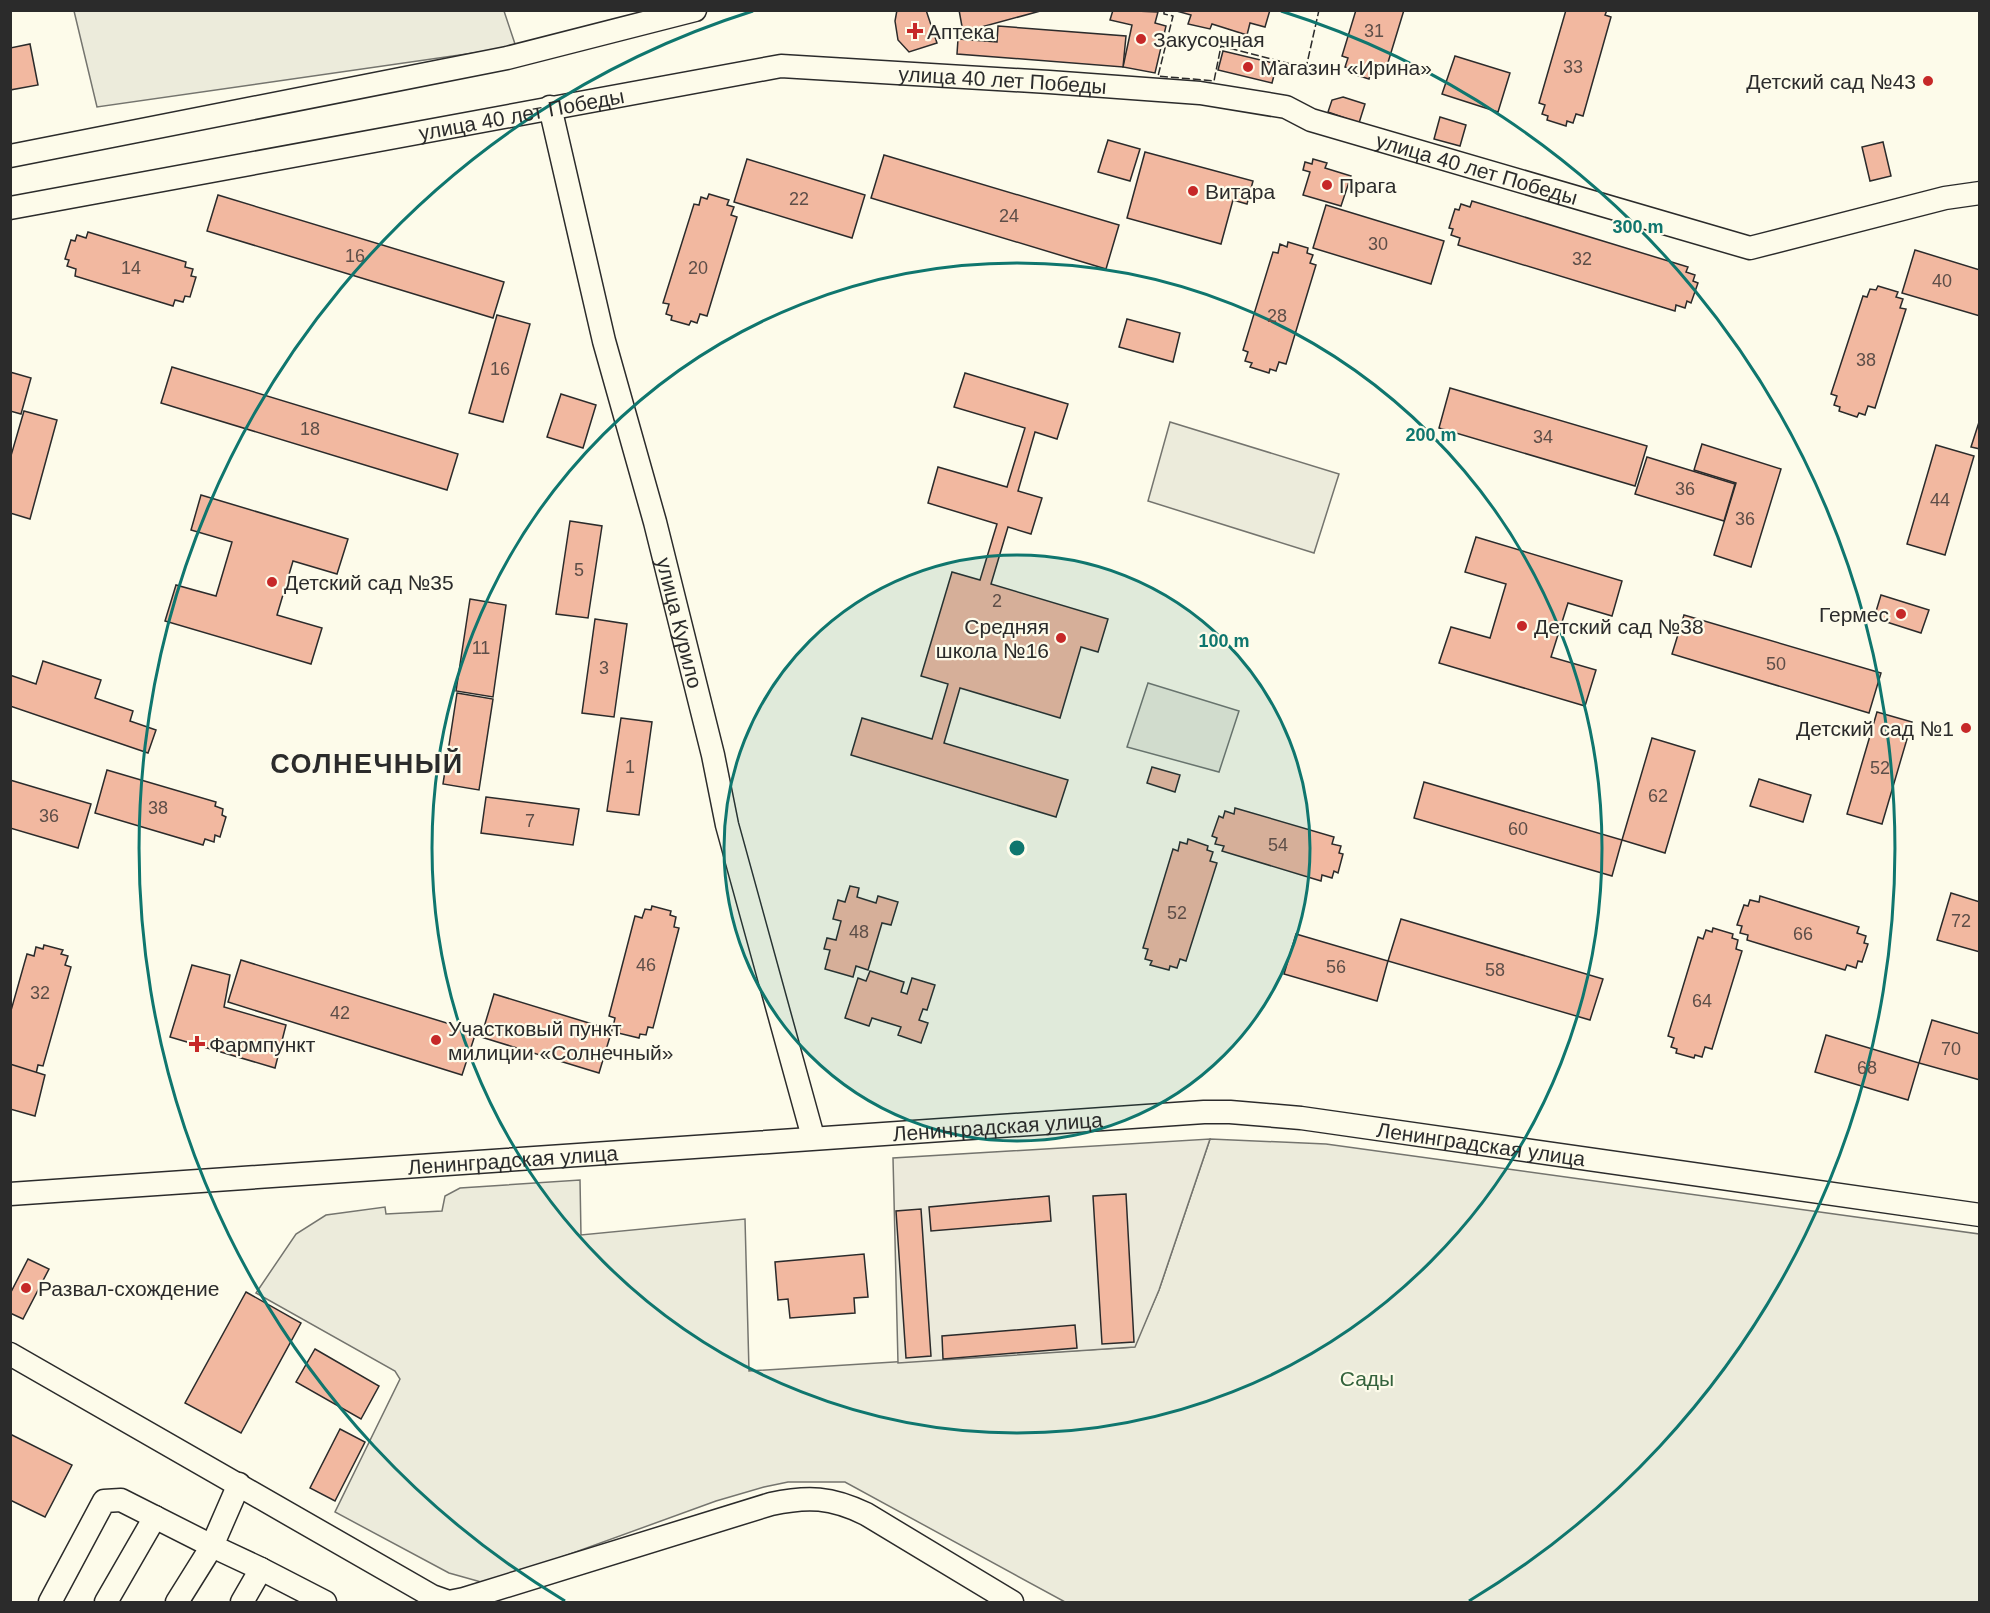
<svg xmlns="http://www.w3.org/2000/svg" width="1990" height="1613" viewBox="0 0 1990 1613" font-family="Arial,sans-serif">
	<rect width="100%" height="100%" fill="#fdfbea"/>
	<g fill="#ecebdb" stroke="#74746e" stroke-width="1.5">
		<path d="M74,11H504L516,47L97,107Z"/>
		<path d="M1170,422L1339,474L1314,553L1148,501Z"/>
		<path d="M1148,683L1239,711L1219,772L1127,747Z"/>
		<path d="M1210,1139L1326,1144L1979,1234V1602H1065L845,1482H788L764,1487L716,1501L493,1582H481L449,1573L335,1512L400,1379L395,1371L256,1293L296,1234L326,1215L385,1207L386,1214L442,1211L445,1196L460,1188L580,1180L581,1235L745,1219L749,1371L1134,1347L1159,1290Z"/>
	</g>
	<path fill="#eceadb" stroke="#74746e" stroke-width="1.5" d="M1210,1139L1159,1290L1135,1347L898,1363L893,1158Z"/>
	<g fill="#f2b8a0" stroke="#2b2b2b" stroke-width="1.5">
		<path d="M897,10H926L937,43L909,52L898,40L895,21Z"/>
		<path d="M959,10H1044L963,32Z"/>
		<path d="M1113,10L1158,12L1155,23L1166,26L1155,73L1123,67L1132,25L1110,20Z"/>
		<path d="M1173,10H1270L1265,27L1250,23L1247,35L1212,24L1210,29L1188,24L1191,15Z"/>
		<path d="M1356,10H1404L1386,69L1379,67L1376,77L1370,75L1369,79L1350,73L1351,69L1345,67L1348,58L1342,56Z"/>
		<path d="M1566,10H1607L1605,15L1611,17L1583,116L1576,114L1573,123L1567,121L1566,126L1547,120L1548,116L1542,114L1545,105L1539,103Z"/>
		<path d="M998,26L1126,36L1123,67L957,54L958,39L997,42Z"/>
		<path d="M30,44L38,85L10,90V48Z"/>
		<path d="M1223,51L1277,64L1272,83L1218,70Z"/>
		<path d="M1455,56L1510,73L1498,112L1442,94Z"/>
		<path d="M1343,97L1365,104L1359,123L1328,112L1332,100Z"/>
		<path d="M1440,117L1466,125L1460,146L1434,139Z"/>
		<path d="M1108,140L1140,149L1130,181L1098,172Z"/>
		<path d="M1883,142L1891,176L1870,181L1862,147Z"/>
		<path d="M1145,152L1253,181L1247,204L1233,200L1221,244L1127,218Z"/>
		<path d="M884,155L1119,225L1106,269L871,198Z"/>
		<path d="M747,159L865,195L852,238L734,202Z"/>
		<path d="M1313,159L1327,163L1325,168L1351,176L1341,206L1303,195L1310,172L1303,170L1305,162L1312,164Z"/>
		<path d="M709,194L729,200L727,205L734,207L731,215L737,217L707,316L700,314L697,323L691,321L689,325L671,320L672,316L666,314L669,304L663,303L694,204L699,205L701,197L707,199Z"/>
		<path d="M218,195L504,282L493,318L207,231Z"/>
		<path d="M1472,201L1688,267L1686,272L1695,275L1693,281L1698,283L1691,303L1687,301L1685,308L1676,305L1675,311L1458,245L1460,238L1451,235L1453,229L1449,228L1455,209L1459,210L1461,204L1470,207Z"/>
		<path d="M1326,205L1444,241L1431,284L1313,248Z"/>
		<path d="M88,232L186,262L185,267L193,269L191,276L196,277L190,297L185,296L183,302L175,300L173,306L75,276L76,269L67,266L69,260L65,259L71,240L75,241L77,235L86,238Z"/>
		<path d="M1288,242L1308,248L1307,253L1313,255L1310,263L1316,265L1286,364L1279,362L1276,371L1270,369L1269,373L1250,367L1252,363L1245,361L1248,352L1243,350L1273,252L1278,253L1280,244L1287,247Z"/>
		<path d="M1915,250L1980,270V316L1902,293Z"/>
		<path d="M1878,286L1898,292L1896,297L1903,299L1900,308L1906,309L1875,408L1868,406L1865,415L1859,413L1857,417L1839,411L1840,407L1834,405L1837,396L1831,394L1863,296L1867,297L1870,289L1876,290Z"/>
		<path d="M497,315L530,324L503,422L469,413Z"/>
		<path d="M1127,319L1180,333L1173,362L1119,347Z"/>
		<path d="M172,367L458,454L447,490L161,403Z"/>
		<path d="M10,372L31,378L21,414L10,411Z"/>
		<path d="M965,373L1068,404L1057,439L1035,432L1018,491L1042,498L1031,534L1008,527L991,584L1108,619L1098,652L1081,647L1060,718L960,688L944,743L1068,780L1056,817L851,755L862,718L932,739L948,684L921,676L952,572L980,580L997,524L928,503L938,467L1007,487L1025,428L954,407Z"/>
		<path d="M1450,388L1647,446L1635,486L1439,428Z"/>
		<path d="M561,394L596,405L583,448L547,437Z"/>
		<path d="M24,411L57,420L30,519L10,513V459Z"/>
		<path d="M1980,419V449L1971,447Z"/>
		<path d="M1702,444L1781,469L1751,567L1714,555L1736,483L1694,470Z"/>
		<path d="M1936,445L1974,456L1945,555L1907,544Z"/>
		<path d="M1647,457L1735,484L1724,521L1635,494Z"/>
		<path d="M201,495L348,539L337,574L293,561L277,615L322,628L311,664L165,621L176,585L216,596L232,542L191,530Z"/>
		<path d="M570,521L602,526L588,618L556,614Z"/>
		<path d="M1476,537L1622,581L1612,616L1568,603L1551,657L1596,670L1585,706L1439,663L1451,627L1490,638L1506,584L1465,572Z"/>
		<path d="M1881,595L1929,610L1921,633L1874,618Z"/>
		<path d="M470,599L506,605L493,697L456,691Z"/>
		<path d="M1684,615L1881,673L1869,713L1672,654Z"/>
		<path d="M595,619L627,624L614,717L582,713Z"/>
		<path d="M43,661L101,680L95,698L133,711L130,721L156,730L148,753L10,706V675L36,684Z"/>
		<path d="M457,693L493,699L479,790L443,784Z"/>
		<path d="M1877,712L1912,722L1882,824L1847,814Z"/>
		<path d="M621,718L652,722L639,815L607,811Z"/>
		<path d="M1652,738L1695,751L1665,853L1622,840Z"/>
		<path d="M1152,767L1180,775L1175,792L1147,783Z"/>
		<path d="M107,770L216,802L215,806L223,809L222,815L226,817L220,837L215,835L214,842L205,839L203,845L95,813Z"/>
		<path d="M1759,779L1811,795L1803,822L1750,806Z"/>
		<path d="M10,780L91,804L78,848L10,828Z"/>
		<path d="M1424,782L1622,840L1612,876L1414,818Z"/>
		<path d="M486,797L579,809L573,845L481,833Z"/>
		<path d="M1235,808L1334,837L1332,844L1341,846L1339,853L1343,854L1338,873L1334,871L1332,878L1322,875L1321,881L1222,851L1224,846L1215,844L1217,838L1212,836L1219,816L1223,818L1225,811L1234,814Z"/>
		<path d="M1188,839L1208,846L1207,850L1213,852L1210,861L1217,863L1186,961L1180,959L1177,968L1170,966L1169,970L1150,965L1152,961L1145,959L1148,949L1143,948L1173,849L1178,851L1180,842L1187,844Z"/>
		<path d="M850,886L859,888L857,897L876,903L878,896L898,902L891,925L882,923L868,970L856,966L853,977L825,969L830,950L824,949L827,938L836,940L841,921L833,919L838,900L845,902Z"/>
		<path d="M1951,893L1980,902V952L1937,940Z"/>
		<path d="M1760,896L1859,927L1857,933L1866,936L1864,943L1868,944L1862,962L1858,961L1856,968L1847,965L1845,970L1747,940L1748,935L1740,933L1742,926L1737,925L1744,905L1748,906L1750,900L1759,902Z"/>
		<path d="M652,906L671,911L670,915L676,917L674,927L679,928L653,1028L648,1027L646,1035L640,1034L639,1038L618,1033L620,1028L613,1027L615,1018L609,1016L635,916L642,918L645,909L651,910Z"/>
		<path d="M1401,919L1603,979L1590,1020L1388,961Z"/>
		<path d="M1713,928L1733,934L1732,938L1738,940L1736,949L1742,951L1712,1049L1705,1047L1702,1057L1695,1055L1694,1058L1676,1053L1677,1049L1671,1047L1674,1038L1668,1036L1698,937L1703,939L1706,930L1712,932Z"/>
		<path d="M1296,934L1388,961L1377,1001L1284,974Z"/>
		<path d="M44,945L63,950L61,954L68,956L65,965L71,967L43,1066L38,1065L36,1074L30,1072L28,1076L10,1071V1014L27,954L34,956L36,947L43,949Z"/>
		<path d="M241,960L476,1032L462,1075L228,1002Z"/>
		<path d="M192,965L230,975L224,1007L286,1025L275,1068L170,1037Z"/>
		<path d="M870,971L904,982L901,992L907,994L912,978L935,985L927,1010L923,1009L919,1020L928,1023L921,1043L898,1035L901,1027L872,1018L869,1026L845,1018L858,978L866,981Z"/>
		<path d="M494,994L612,1030L599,1073L481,1037Z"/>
		<path d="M1932,1020L1980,1034V1080L1919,1063Z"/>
		<path d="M1826,1035L1919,1063L1908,1100L1815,1072Z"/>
		<path d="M10,1064L45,1075L35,1116L10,1109Z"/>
		<path d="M1126,1194L1134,1342L1102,1344L1093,1196Z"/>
		<path d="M1049,1196L1051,1221L931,1231L929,1207Z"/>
		<path d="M921,1209L931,1356L906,1358L896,1211Z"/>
		<path d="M864,1254L868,1297L854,1298L855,1313L790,1318L788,1299L778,1300L775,1262Z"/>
		<path d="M28,1259L49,1269L23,1319L10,1313V1294Z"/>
		<path d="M246,1292L301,1323L241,1433L185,1403Z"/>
		<path d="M1075,1325L1077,1348L943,1359L942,1336Z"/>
		<path d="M315,1349L379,1386L361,1419L296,1382Z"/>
		<path d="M340,1429L365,1442L335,1501L310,1488Z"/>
		<path d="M10,1434L72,1465L45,1517L10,1500Z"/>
	</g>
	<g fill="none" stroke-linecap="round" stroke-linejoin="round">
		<defs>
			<g id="minor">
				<path id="s1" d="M550,107L604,341L655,522L713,755L727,825L813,1137"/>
				<path d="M10,156L507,58L695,10"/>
				<path id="s2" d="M10,208L781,66L1049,82L1200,93L1286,107L1311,120L1750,248L1945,198L1980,193"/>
				<path id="s3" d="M10,1194L1204,1112H1230L1301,1118L1980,1215"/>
				<path d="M10,1354L432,1596L449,1602L464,1599L771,1504C808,1496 831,1497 866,1514L1012,1602"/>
				<path d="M239,1484L212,1546L261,1569L325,1602"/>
				<path d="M50,1602L104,1501L121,1500L212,1546L177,1602"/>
				<path d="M106,1602L155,1517"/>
				<path d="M242,1602L261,1569"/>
			</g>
		</defs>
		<use href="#minor" stroke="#2b2b2b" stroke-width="25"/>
		<use href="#minor" stroke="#fdfbea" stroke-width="22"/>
		<path stroke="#2b2b2b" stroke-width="1.5" stroke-dasharray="8 3" stroke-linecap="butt" d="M1164,10V14L1173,16L1158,76L1214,81L1221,46L1306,68L1319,10"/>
	</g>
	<circle cx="1017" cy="848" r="293" fill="#0f766e" fill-opacity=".12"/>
	<g fill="none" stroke="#0f766e" stroke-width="3">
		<circle cx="1017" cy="848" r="293"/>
		<circle cx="1017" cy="848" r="585"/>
		<path d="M565 1601A878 878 0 0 1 753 11M1281 11A878 878 0 0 1 1469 1601"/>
	</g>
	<g fill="#c62828" stroke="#fdfbea" stroke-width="2">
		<path d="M912 22h6v6h6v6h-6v6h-6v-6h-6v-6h6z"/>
		<circle cx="1141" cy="39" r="6"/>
		<circle cx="1248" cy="67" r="6"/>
		<circle cx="1928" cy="81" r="6"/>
		<circle cx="1327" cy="185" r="6"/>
		<circle cx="1193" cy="191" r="6"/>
		<circle cx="272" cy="582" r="6"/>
		<circle cx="1901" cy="614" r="6"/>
		<circle cx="1522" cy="626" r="6"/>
		<circle cx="1061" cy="638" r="6"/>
		<circle cx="1966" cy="728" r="6"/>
		<circle cx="436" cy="1040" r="6"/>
		<path d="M194 1035h6v6h6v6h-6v6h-6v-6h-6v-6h6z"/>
		<circle cx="26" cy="1288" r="6"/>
	</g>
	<g text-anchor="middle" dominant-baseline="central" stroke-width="4.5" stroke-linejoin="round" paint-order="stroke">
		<g font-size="18" fill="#5d4e48">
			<text x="1374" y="31">31</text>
			<text x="1573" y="67">33</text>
			<text x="799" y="199">22</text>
			<text x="1009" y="216">24</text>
			<text x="1378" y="244">30</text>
			<text x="355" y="256">16</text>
			<text x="1582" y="259">32</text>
			<text x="131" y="268">14</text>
			<text x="698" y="268">20</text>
			<text x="1942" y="281">40</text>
			<text x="1277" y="316">28</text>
			<text x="1866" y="360">38</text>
			<text x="500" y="369">16</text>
			<text x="310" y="429">18</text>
			<text x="1543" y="437">34</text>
			<text x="1685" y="489">36</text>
			<text x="1940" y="500">44</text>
			<text x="1745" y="519">36</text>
			<text x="579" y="570">5</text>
			<text x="997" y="601">2</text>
			<text x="481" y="648">11</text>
			<text x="1776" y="664">50</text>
			<text x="604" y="668">3</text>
			<text x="630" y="767">1</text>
			<text x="1880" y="768">52</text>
			<text x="1658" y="796">62</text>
			<text x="158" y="808">38</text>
			<text x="49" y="816">36</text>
			<text x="530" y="821">7</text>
			<text x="1518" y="829">60</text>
			<text x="1278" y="845">54</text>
			<text x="1177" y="913">52</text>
			<text x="1961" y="921">72</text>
			<text x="859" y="932">48</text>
			<text x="1803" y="934">66</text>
			<text x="646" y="965">46</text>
			<text x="1336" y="967">56</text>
			<text x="1495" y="970">58</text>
			<text x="40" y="993">32</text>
			<text x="1702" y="1001">64</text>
			<text x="340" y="1013">42</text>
			<text x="1951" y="1049">70</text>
			<text x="1867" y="1068">68</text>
		</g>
		<g font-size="21" fill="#2b2b2b" stroke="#fdfbea" text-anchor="start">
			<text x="927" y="31">Аптека</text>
			<text x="1153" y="39">Закусочная</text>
			<text x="1260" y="67">Магазин «Ирина»</text>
			<text x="1916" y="81" text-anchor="end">Детский сад №43</text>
			<text x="1339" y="185">Прага</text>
			<text x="1205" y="191">Витара</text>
			<text x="284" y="582">Детский сад №35</text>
			<text x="1889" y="614" text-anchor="end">Гермес</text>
			<text x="1049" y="626" text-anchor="end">Средняя<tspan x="1049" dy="24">школа №16</tspan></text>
			<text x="1534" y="626">Детский сад №38</text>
			<text x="1954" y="728" text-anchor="end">Детский сад №1</text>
			<text x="448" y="1028">Участковый пункт<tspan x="448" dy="24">милиции «Солнечный»</tspan></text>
			<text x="209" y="1044">Фармпункт</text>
			<text x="38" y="1288">Развал-схождение</text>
		</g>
		<g font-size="21" fill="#2b2b2b" stroke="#fdfbea">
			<text stroke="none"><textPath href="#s2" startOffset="1006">улица 40 лет Победы</textPath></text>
			<text stroke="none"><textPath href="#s2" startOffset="520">улица 40 лет Победы</textPath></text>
			<text stroke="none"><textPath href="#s2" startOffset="1492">улица 40 лет Победы</textPath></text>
			<text stroke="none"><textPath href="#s1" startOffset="532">улица Курило</textPath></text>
			<text stroke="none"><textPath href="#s3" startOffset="990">Ленинградская улица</textPath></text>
			<text stroke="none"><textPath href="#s3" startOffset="1476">Ленинградская улица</textPath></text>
			<text stroke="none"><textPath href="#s3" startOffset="504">Ленинградская улица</textPath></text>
		</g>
		<g font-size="21" fill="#34623c" stroke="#fdfbea">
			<text x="1367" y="1378">Сады</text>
		</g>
		<g font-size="27" font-weight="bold" letter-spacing="1.5" fill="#2b2b2b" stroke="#fdfbea">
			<text x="367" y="764">СОЛНЕЧНЫЙ</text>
		</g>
	</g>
	<circle cx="1017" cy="848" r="9" fill="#0f766e" stroke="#fdfbea" stroke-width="3"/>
	<g font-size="18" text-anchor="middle" font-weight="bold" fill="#0f766e" stroke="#fdfbea" stroke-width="4.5" stroke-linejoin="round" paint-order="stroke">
		<text x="1638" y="233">300 m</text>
		<text x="1431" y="441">200 m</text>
		<text x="1224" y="647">100 m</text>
	</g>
	<rect width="1990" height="1613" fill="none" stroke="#2b2b2b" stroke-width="24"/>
</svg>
